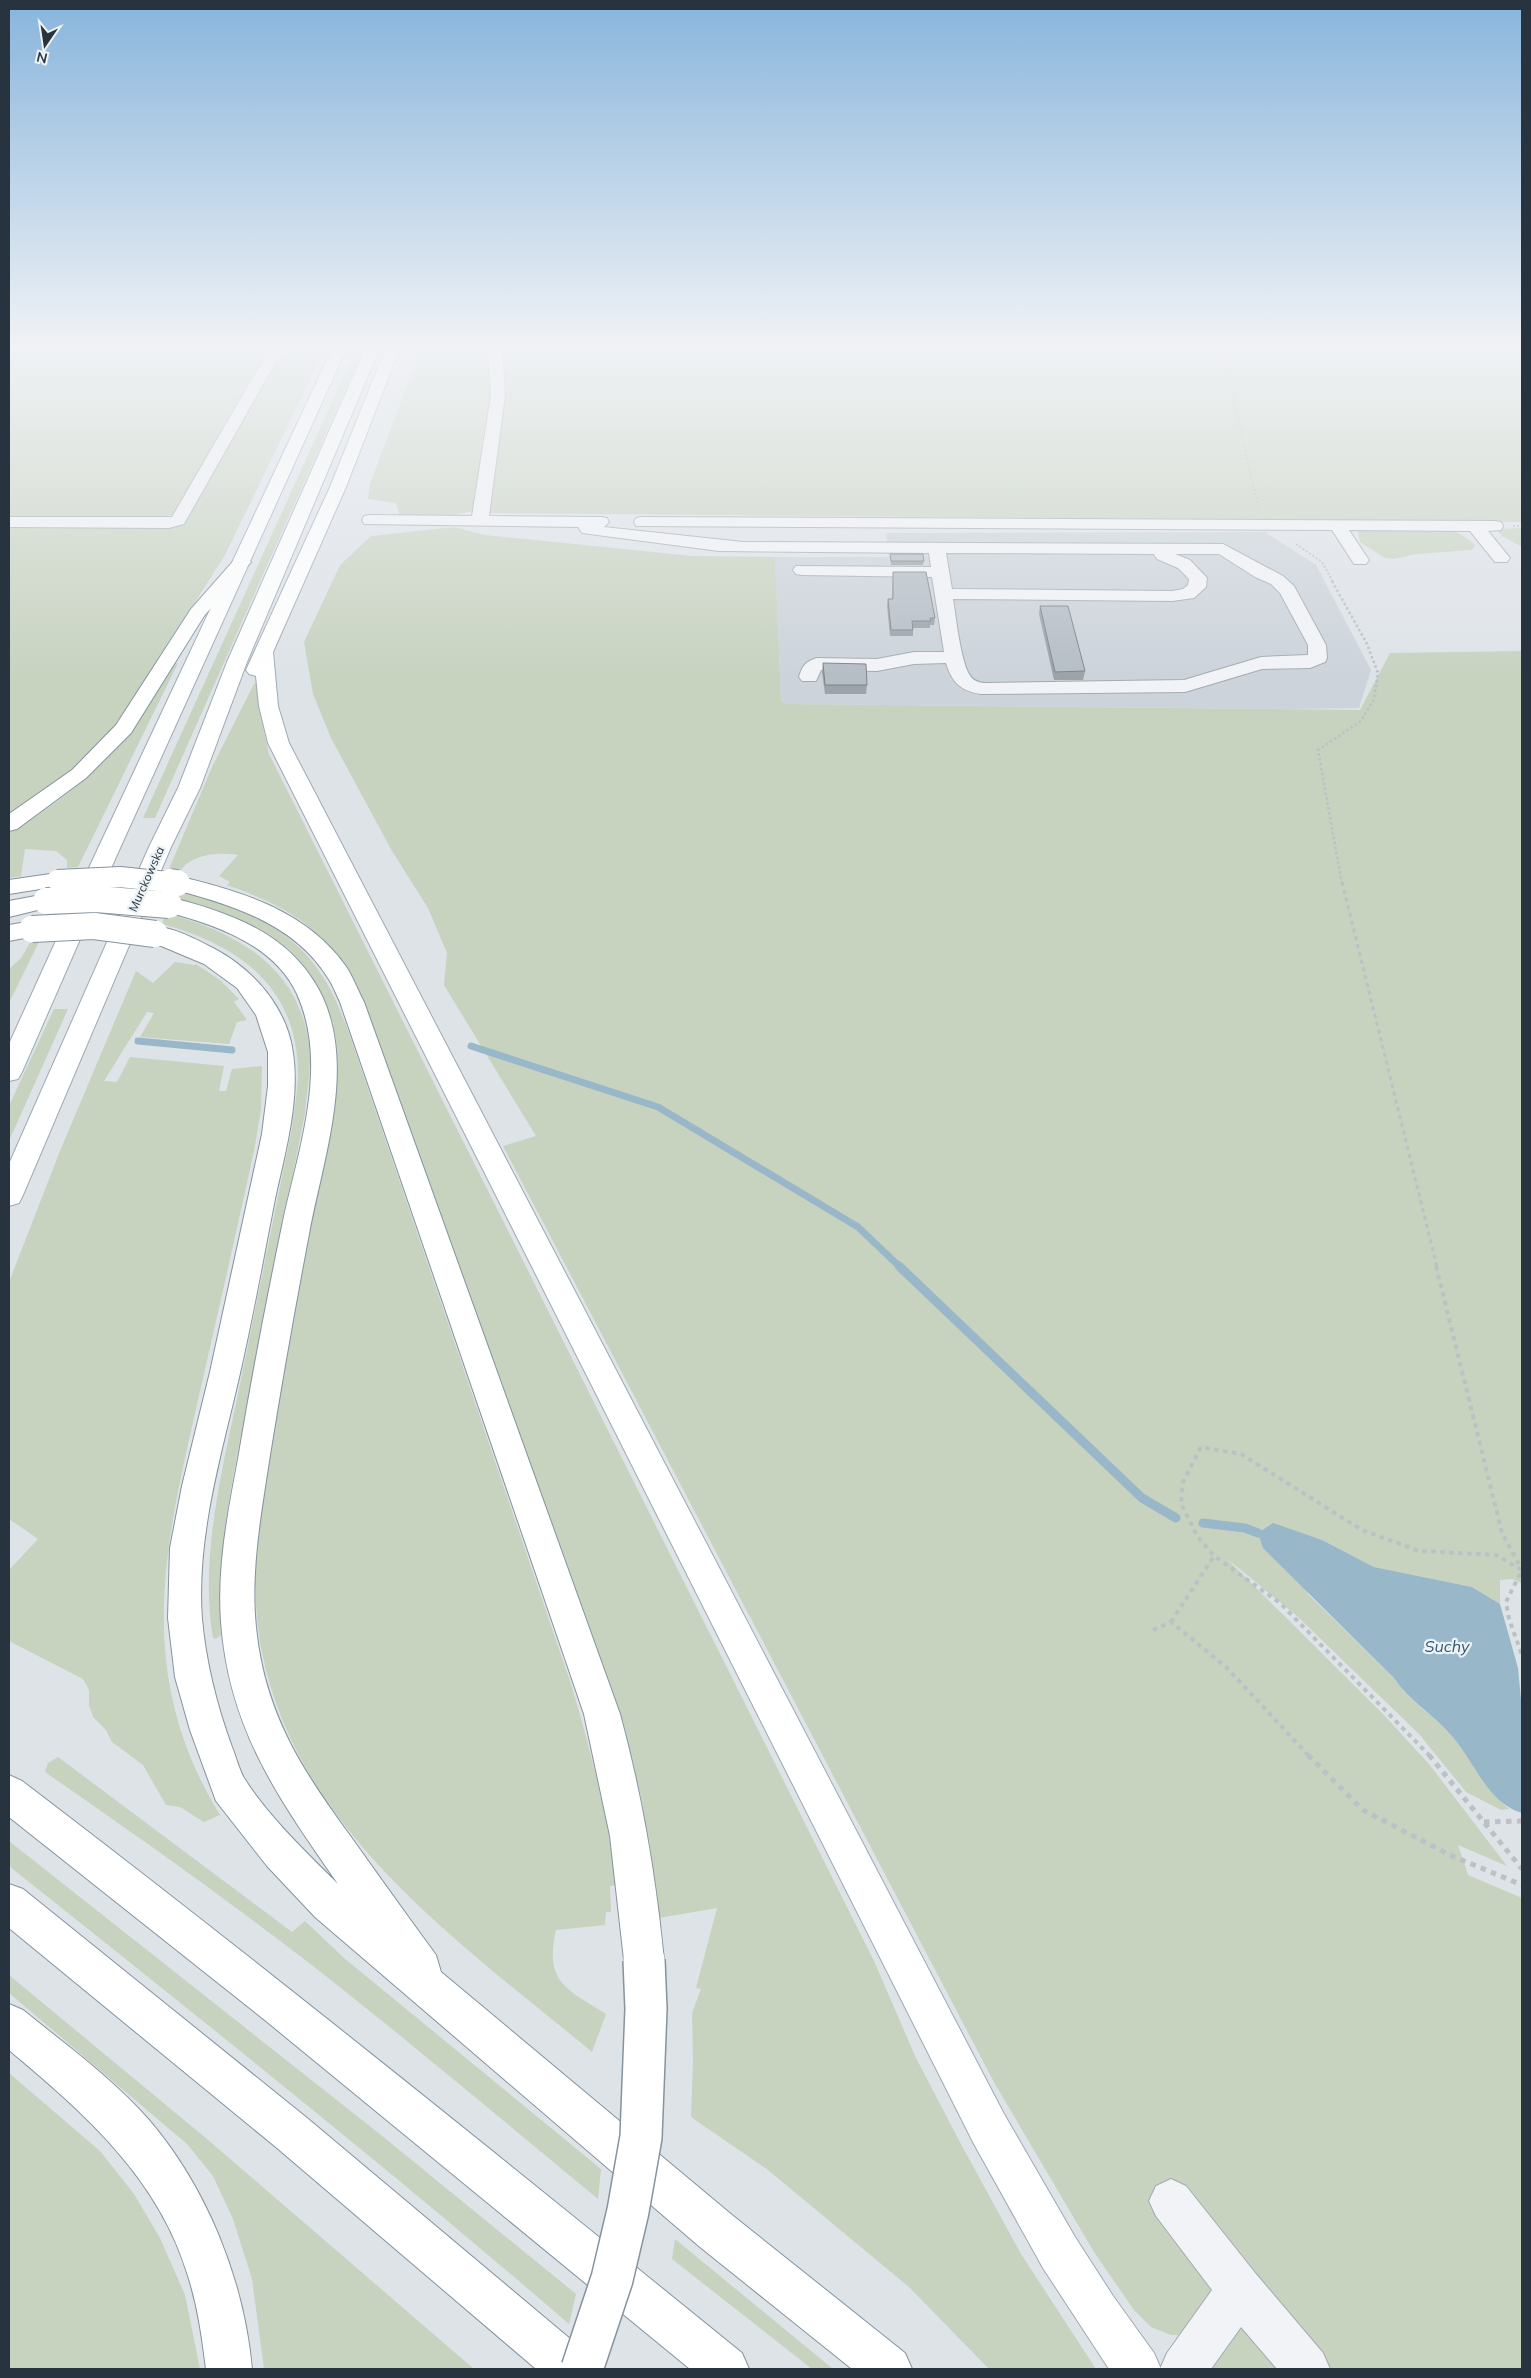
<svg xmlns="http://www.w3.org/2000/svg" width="1531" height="2378" viewBox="0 0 1531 2378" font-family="Mulish,sans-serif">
	<rect width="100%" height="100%" fill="#dee3e8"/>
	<path fill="#ccd3da" d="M1265,532L1316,565L1371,670L1359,708L1290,709L787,704L781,701L775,557H890L886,533Z"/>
	<g fill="#c7d2bf">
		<path d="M9,345H285L275,348L266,355L175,514L150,520L181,526L205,487L277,358C288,349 311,343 323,353L225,555L129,706L107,735L77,766L9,817Z"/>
		<path d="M358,345H365L155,818H143Z"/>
		<path d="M422,345H1522V522L487,513L477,493L473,511L443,517L400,516L396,503L368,499L370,484Z"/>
		<path d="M1362,525C1398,526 1448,517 1475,545L1472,550L1416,554L1394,559L1385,558L1360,542L1358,532Z"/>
		<path d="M454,527L485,535L693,556L775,557L781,701L787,704L1360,710L1390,653L1522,651V1583L1512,1579L1500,1580V1604L1472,1587L1374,1567L1322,1540L1273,1524L1308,1594L1394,1678C1409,1702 1434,1715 1452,1736C1474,1761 1484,1786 1509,1809L1501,1810L1466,1792L1419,1734L1297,1616L1225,1557L1383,1714L1429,1764L1507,1866L1458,1845L1468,1875L1522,1898V2369H1326L1281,2315L1212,2286L1211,2297L1194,2326L1178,2335H1171L1151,2327L1134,2310L1094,2252L995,2084L503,1146L536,1136L444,985L447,953L428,908L392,851L331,738L313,694L304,642L340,565L371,536Z"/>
		<path d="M1522,528V547L1502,536L1496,529Z"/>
		<path d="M178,663L78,867L67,868V860L56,851L25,849L21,876L9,878V833C53,807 95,775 127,735C145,713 159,688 174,664Z"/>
		<path d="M257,682L260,714L269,754L874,1961L916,2058L962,2146L1021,2254L1096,2369H989L909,2287L768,2170L691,2117L693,2061L692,2013L701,1989L696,1988L717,1908L659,1918C653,1854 640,1792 624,1730L371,1022C338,942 309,914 227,885L230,882L219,876L238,855C220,852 193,853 180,871L169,869L212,767L254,684Z"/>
		<path d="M176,890C231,902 286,923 319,971C332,989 340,1010 348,1030L571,1684C591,1750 607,1816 617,1885L610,1886L611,1912H606L605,1925L556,1930C544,1982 566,1989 606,2014L592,2052C461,1943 297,1831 262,1652C253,1609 255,1563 258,1520L335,1046C322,952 258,918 173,898Z"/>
		<path d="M166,913C236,932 298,966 309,1044C312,1066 307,1090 305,1113C287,1202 270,1291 252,1380C235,1465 216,1548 221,1635L216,1639L213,1638C199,1558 223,1467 239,1389C257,1302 274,1215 292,1128C294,1110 298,1090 298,1071C296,985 238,945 162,924Z"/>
		<path d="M39,942L9,1003V969L21,958L30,943Z"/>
		<path d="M175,962L194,965L196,964L220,980L239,999L234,1002L247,1020L237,1022L229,1044L140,1037L154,1013L147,1012L104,1081L117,1082L130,1057L224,1066L219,1091H226L232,1069L262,1066L261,1109L254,1151C237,1229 219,1308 201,1387C166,1542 131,1669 220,1815L204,1822L180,1807L166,1805L143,1765L112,1742L106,1730L93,1717L89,1705V1690L83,1679L9,1641V1570L38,1539L9,1519V1282L60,1151L136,971L153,983Z"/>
		<path d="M54,1009H68L9,1141V1106Z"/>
		<path d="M58,1757L292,1932L305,1921L344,1958L601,2169L598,2199C491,2111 386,2021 275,1937C200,1880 123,1826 45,1772L48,1763Z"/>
		<path d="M9,1841L381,2135L576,2294L569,2324C386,2166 197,2016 9,1866Z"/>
		<path d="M9,1975L207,2139L474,2369H264L252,2279L233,2219L213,2176L187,2144L9,1993Z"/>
		<path d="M9,2073L100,2151L134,2194L160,2238L185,2295L200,2369H9Z"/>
		<path d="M675,2239L833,2369H812L672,2259Z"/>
		<path d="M1240,2325L1269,2335L1296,2369H1209L1217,2346Z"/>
	</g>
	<path fill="#98b7c9" d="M1273,1523L1322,1540L1374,1567L1472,1587L1500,1604L1518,1668L1522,1710V1813C1487,1803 1474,1760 1451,1735C1433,1714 1409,1701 1394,1678L1263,1548L1258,1533Z"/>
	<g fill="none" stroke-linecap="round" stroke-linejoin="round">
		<g stroke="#98b7c9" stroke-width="7">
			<path d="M138,1041L232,1050"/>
			<path d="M471,1046L658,1107L858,1227L900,1267"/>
		</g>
		<g stroke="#98b7c9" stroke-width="9">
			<path d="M899,1266L1142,1498L1176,1518"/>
			<path d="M1203,1523L1245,1528L1258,1533"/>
		</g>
		<defs>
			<g id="minor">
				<path d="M283,345H318L311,349L292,351L278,358L184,524L169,528L9,527V517H172L266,355Z"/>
				<path d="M488,345H502L505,395L489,516L601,517L607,518L609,522L604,527L743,542L1223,544L1283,576L1294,586L1326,645L1327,658L1325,662L1310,668L1262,669L1185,692L981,694C961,691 952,683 946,663L914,664L877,671L821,670L816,681H802L799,677C802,666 806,661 817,658L877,659L914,652H944L932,577L802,575L796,574L793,570L796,566L931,567L929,553L719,551L582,533L578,527L364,524L362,520L364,516L370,515L472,516L491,395ZM946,553L1154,554L1157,559L1178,568L1189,579L1188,585L1183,589L1172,591L952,589ZM1175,554H1219L1255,577L1271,584L1280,593L1308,645V655L1261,657L1184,680L990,683C983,683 976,683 971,677C961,665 956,617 953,599L1172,601L1194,598L1206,587L1207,578L1190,560Z"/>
				<path d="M642,517L1495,521L1501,522L1503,526L1501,530L1488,531L1510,558L1507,562H1495L1470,531L1349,530L1369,560L1366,564H1354L1332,530L636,526L634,522L636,518Z"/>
				<path d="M1171,2179L1186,2186L1256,2274L1323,2353L1330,2369H1277L1241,2327L1211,2369H1160L1167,2353L1212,2290L1156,2216L1149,2201L1156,2186Z"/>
			</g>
			<g id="major">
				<path d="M334,345H348L116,857L22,1072L18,1079L9,1081V1044L94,857Z"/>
				<path d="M367,345H381L247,662L200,788L171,847L23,1195L19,1203L9,1206V1164L149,847L178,788L227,662Z"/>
				<path d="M387,345H401L346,487L273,652L278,706L289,743L1004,2114L1075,2237L1113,2296L1154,2353L1161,2369H1109L1043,2268L974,2144L268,743L259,706L256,676L249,674L246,670L330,487Z"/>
			</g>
			<g id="highway">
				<path d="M242,557L248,558L251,562L204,616L131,733L86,778L17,829L9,831V814L72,770L116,725L191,609L236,558Z"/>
				<path d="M57,873L65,875L68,880L65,885L9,894V880Z"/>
				<path d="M177,876C241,891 308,911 347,968C354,979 358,991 364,1002L620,1714C642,1795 656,1877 664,1960L658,1974L644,1980L630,1974L624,1960L610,1836L584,1714L340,1002C336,994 333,985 328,978C294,922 228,904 169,888L166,883L169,878Z"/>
				<path d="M46,894L54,896L57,901L54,906L9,917V901Z"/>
				<path d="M169,897C228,912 288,932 319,990C358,1063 323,1158 309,1234C295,1307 282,1381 270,1455C261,1515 249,1575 257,1636C267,1717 304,1773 351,1837C379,1876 407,1916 436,1955L441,1972L732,2215L905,2353L912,2369H852L700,2247L315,1917L267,1866L216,1801L190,1730L175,1677L168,1618L170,1548L182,1486L210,1372L262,1134L268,1086V1052L256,1015L237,988L204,964L147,940L143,934L147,928C167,923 195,939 213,948C253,969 287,1007 293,1053C300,1101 285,1153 275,1199C263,1260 252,1322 238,1382C220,1459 196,1540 202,1619C206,1663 217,1706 232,1747C236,1757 239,1769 244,1778C268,1816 306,1852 338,1884C279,1799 229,1730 221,1622C217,1567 228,1512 238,1459C251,1381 266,1303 282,1226C297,1153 330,1067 297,994C273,942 211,924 161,910L158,905L161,900Z"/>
				<path d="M32,921L40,923L44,929L40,935L9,941V925Z"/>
				<path d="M9,1775L22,1781C266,1967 504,2160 742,2353L749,2369H690L266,2021L9,1817Z"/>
				<path d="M9,1884L23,1889L307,2118L587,2353L594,2369H536L277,2148L9,1928Z"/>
				<path d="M9,2004L23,2010C66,2045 112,2078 149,2120C207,2188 244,2280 252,2369H206C202,2338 198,2307 188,2276C159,2178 84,2113 9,2050Z"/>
			</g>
		</defs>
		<use href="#minor" stroke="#a3abb2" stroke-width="2"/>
		<use href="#major" stroke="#9da9b4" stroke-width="2"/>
		<use href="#highway" stroke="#85939e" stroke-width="2"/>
		<g stroke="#bcc1c6" stroke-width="2" stroke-dasharray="2 2" stroke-linecap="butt">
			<path d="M1221,345L1258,507"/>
			<path d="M1497,345L1522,357"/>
			<path d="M1513,526H1522"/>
			<path d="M1296,544L1322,562L1333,582"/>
		</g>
		<path stroke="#bcc1c6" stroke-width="2.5" stroke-dasharray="2.5 2.5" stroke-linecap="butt" d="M1332,581L1367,644L1378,673L1374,699L1361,721L1318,750L1342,884"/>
		<path stroke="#bcc1c6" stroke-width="3" stroke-dasharray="4 4" stroke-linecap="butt" d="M1342,882L1437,1267"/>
		<g stroke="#bcc1c6" stroke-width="4" stroke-dasharray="4.5 4.5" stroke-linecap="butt">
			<path d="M1436,1266L1502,1533L1522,1570"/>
			<path d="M1171,1622L1214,1556"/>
			<path d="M1153,1630L1171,1622L1226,1667L1309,1756"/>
			<path d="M1430,1756L1280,1603L1214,1556L1197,1536L1181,1503L1183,1482L1201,1447L1241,1454L1362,1530L1419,1551L1496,1555L1522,1570L1506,1602L1509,1619L1522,1655"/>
		</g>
		<g stroke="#bcc1c6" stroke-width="5" stroke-dasharray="5.5 5.5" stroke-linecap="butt">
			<path d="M1308,1755L1363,1810L1450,1855L1522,1885"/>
			<path d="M1429,1755L1522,1869"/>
			<path d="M1484,1822L1522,1821"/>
		</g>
		<use href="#minor" fill="#f1f3f6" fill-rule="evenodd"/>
		<use href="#major" fill="#fff" fill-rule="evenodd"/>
		<use href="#highway" fill="#fff" fill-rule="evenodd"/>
		<defs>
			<path id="highway-bridge-far2" d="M57,880L120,877L177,883"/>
			<g id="highway-bridge-far1">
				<path d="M170,882L177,883"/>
				<path d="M46,901L96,899L169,905"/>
				<path d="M32,929L94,926L155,934"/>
			</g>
			<path id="highway-bridge" d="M582,2369L612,2279L628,2211L641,2137L646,2009L644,1960"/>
		</defs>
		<use href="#highway-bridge-far2" stroke="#85939e" stroke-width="22" stroke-linecap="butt"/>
		<use href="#highway-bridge-far1" stroke="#85939e" stroke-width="28" stroke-linecap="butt"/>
		<use href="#highway-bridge" stroke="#85939e" stroke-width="44" stroke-linecap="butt"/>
		<use href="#highway-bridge-far2" stroke="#fff" stroke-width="20"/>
		<use href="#highway-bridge-far1" stroke="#fff" stroke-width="26"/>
		<use href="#highway-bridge" stroke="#fff" stroke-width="41"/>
	</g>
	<g fill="#9ca3a9">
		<path d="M890,554L924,561L923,565H891Z"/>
		<path d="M893,572L935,618L934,625H930V628H913V636H890L887,606L888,599H892Z"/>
		<path d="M1040,606L1085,671L1083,680H1054L1039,614Z"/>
		<path d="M823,663L867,685L866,694H825L822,672Z"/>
	</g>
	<g fill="#b5bdc5" stroke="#7f848a">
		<path d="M890,554H923L924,561H891Z"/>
		<path d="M893,572H926L935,618H930L931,621H912L913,630H891L888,599H893Z"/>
		<path d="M1040,606H1068L1085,671L1055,672Z"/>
		<path d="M823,663L866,664L867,685H825Z"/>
	</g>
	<linearGradient id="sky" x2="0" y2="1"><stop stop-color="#88b5dc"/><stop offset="0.51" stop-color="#f0f2f5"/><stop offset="1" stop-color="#f0f2f5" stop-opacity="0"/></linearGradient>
	<rect width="1531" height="678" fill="url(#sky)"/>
	<g text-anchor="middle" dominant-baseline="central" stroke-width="4.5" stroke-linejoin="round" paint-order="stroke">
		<g font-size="12" fill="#27333f" stroke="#edf2f5">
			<text transform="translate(146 879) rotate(-66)">Murckowska</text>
		</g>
		<g font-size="16" font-style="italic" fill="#315873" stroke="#edf2f5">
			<text x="1447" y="1646">Suchy</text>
		</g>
	</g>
	<rect width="1531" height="2378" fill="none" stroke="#27333f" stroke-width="20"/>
	<g transform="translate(45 45) rotate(193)" stroke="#edf2f5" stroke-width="4" paint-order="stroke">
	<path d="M0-4L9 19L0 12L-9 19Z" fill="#27333f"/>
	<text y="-8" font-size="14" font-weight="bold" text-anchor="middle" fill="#27333f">N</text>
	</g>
</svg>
